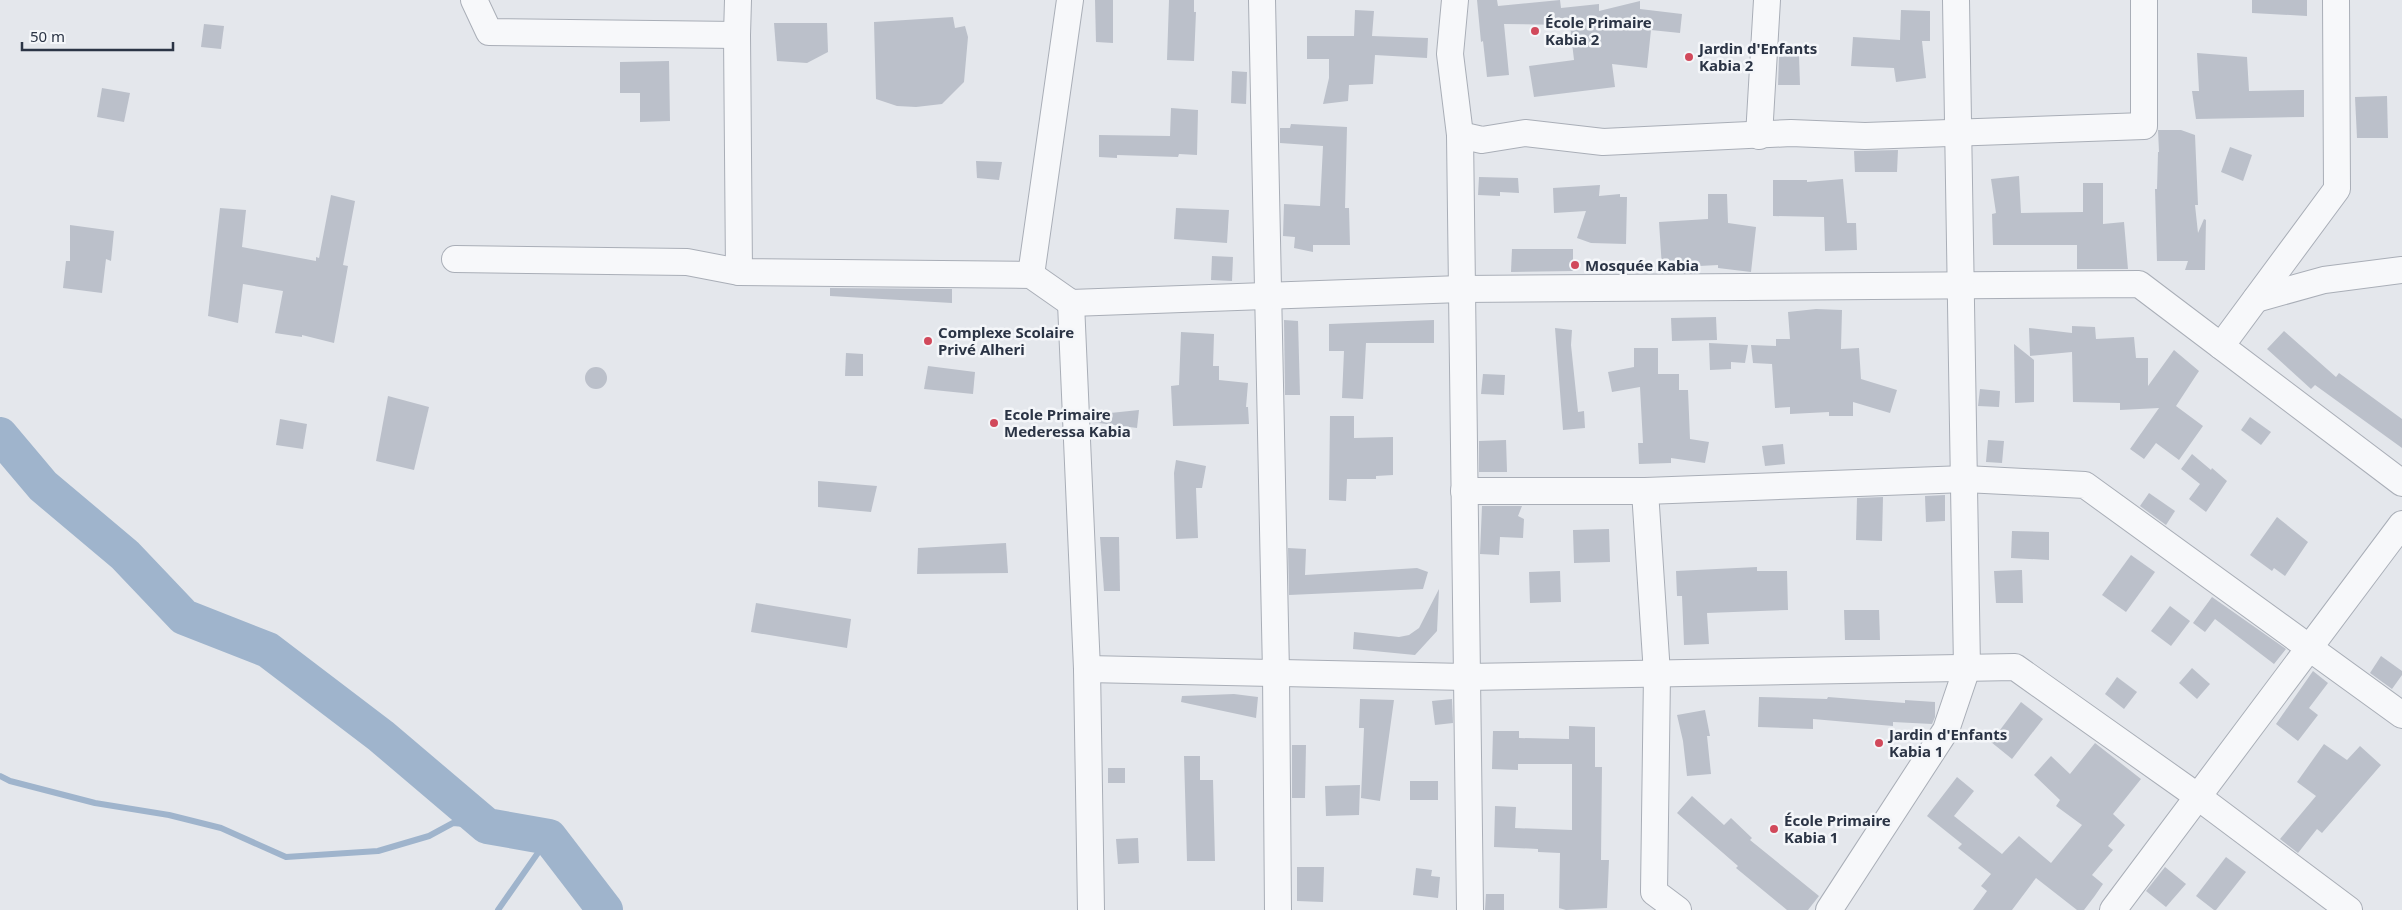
<svg xmlns="http://www.w3.org/2000/svg" width="2402" height="910" viewBox="0 0 2402 910" font-family="'Noto Sans',sans-serif">
	<rect width="100%" height="100%" fill="#e4e7ec"/>
	<g fill="none" stroke-linecap="round" stroke-linejoin="round">
		<g stroke="#9fb4cc" stroke-width="6">
			<path d="M0,776L10,781L95,803L169,815L221,828L286,857L378,851L429,836L453,823L487,826"/>
			<path d="M498,910L549,837"/>
		</g>
		<path stroke="#9fb4cc" stroke-width="36" d="M0,435L43,486L125,555L184,617L268,650L381,736L487,826L549,837L605,910"/>
	</g>
	<g fill="#bbc0ca">
		<path d="M1095,0H1113V43L1096,42Z"/>
		<path d="M1169,0H1194V12H1196L1194,61L1167,60Z"/>
		<path d="M1477,0H1497L1498,6L1560,0L1561,8L1599,4V11L1640,1V9L1682,14L1680,33L1651,30L1647,68L1612,64L1615,87L1534,97L1529,66L1574,60L1570,25L1504,24L1509,75L1487,77L1483,41L1481,42Z"/>
		<path d="M2252,0H2307V16L2252,13Z"/>
		<path d="M1355,10L1374,11L1372,36L1428,38L1427,58L1375,55L1373,84L1349,85L1348,101L1323,104L1329,78V59H1307V36H1354Z"/>
		<path d="M1901,10L1930,11V41H1922L1926,78L1896,82L1894,68L1851,66L1853,37L1900,40Z"/>
		<path d="M953,17L955,28L965,26L968,37L964,82L942,104L916,107L897,106L876,99L874,22Z"/>
		<path d="M774,23H827L828,52L807,63L777,61Z"/>
		<path d="M204,24L224,26L221,49L201,47Z"/>
		<path d="M2197,53L2247,57L2249,91L2304,90V117L2196,119L2192,91H2199Z"/>
		<path d="M1799,56L1800,85H1778L1779,57Z"/>
		<path d="M669,61L670,121L640,122V93H620V62Z"/>
		<path d="M1232,71L1247,72L1246,104L1231,103Z"/>
		<path d="M102,88L130,93L124,122L97,117Z"/>
		<path d="M2387,96L2388,138H2357L2355,97Z"/>
		<path d="M1171,108L1198,110L1197,155L1179,154L1178,157L1117,155V158L1099,157V135L1170,136Z"/>
		<path d="M1291,124L1347,127L1345,208H1349L1350,245H1313V252L1294,248L1295,237L1283,236L1284,204L1320,206L1323,146L1280,143V128H1290Z"/>
		<path d="M2158,130H2181L2195,135L2198,205H2195L2198,233L2204,219L2206,220L2205,270H2185L2188,261H2157L2155,189H2157L2158,152H2159Z"/>
		<path d="M2230,147L2252,155L2243,181L2221,172Z"/>
		<path d="M1898,150L1897,172H1855L1854,151Z"/>
		<path d="M976,161L1002,162L999,180L977,178Z"/>
		<path d="M2019,176L2021,213L2083,212V183H2103V224L2124,222L2128,269H2077V245H1993L1992,214L1996,213L1991,179Z"/>
		<path d="M1479,177L1518,178L1519,193L1500,192V196L1478,195Z"/>
		<path d="M1843,179L1847,223H1856L1857,250L1825,251L1824,217L1773,216V180H1807V182Z"/>
		<path d="M1600,185L1599,196L1620,194V197H1627L1626,244L1591,243L1577,238L1586,211L1554,213L1553,188Z"/>
		<path d="M1708,194H1727L1728,223L1756,227L1751,272L1718,268V265L1662,268L1659,222L1708,219Z"/>
		<path d="M331,195L355,201L343,265L348,266L334,343L302,335V337L275,333L283,291L243,284L238,323L208,316L220,208L246,210L242,247L316,261V257L319,258Z"/>
		<path d="M1176,208L1229,210L1227,243L1174,239Z"/>
		<path d="M70,225L114,231L111,261L106,259L102,293L63,288L66,261H70Z"/>
		<path d="M1512,249H1573V271L1511,272Z"/>
		<path d="M1212,256L1233,257L1232,281L1211,280Z"/>
		<path d="M830,288L952,289V303L830,296Z"/>
		<path d="M1816,309L1842,310L1841,349L1859,348L1861,379L1897,390L1890,413L1853,402V416H1829V412L1790,414V407L1775,408L1772,364L1753,363L1751,345L1776,346V339H1790L1788,312Z"/>
		<path d="M1716,317L1717,340L1672,341L1671,318Z"/>
		<path d="M1284,320L1298,321L1300,395H1285Z"/>
		<path d="M1434,320V343H1366L1363,399L1342,398L1344,351H1329V324Z"/>
		<path d="M2072,326L2095,327L2096,339L2134,337L2136,358H2148V386L2174,350L2199,371L2176,406L2203,426L2179,460L2156,443L2144,459L2130,449L2159,408L2120,410V403L2073,402L2072,352L2030,356L2029,328L2072,333Z"/>
		<path d="M1555,328L1572,330L1571,345L1578,412L1584,411L1585,428L1563,430Z"/>
		<path d="M2284,331L2336,377L2339,373L2402,419V448L2315,385L2311,389L2267,349Z"/>
		<path d="M1181,332L1214,334L1213,366H1219V380L1248,383L1246,407H1248L1249,424L1173,426L1171,386L1179,385Z"/>
		<path d="M1709,343L1748,345L1745,363L1731,362V369L1710,370Z"/>
		<path d="M2014,344L2034,360V402L2015,403Z"/>
		<path d="M1634,348H1658V374H1679V390H1688L1690,439L1709,442L1705,463L1671,458V463L1639,464L1638,443H1643L1640,387L1612,392L1608,372L1634,367Z"/>
		<path d="M846,353L863,354V376H845Z"/>
		<path d="M928,366L975,372L973,394L924,389Z"/>
		<circle cx="596" cy="378" r="11"/>
		<path d="M1483,374L1505,375L1504,395L1481,394Z"/>
		<path d="M1980,389L2000,391L1999,407L1978,406Z"/>
		<path d="M388,396L429,407L414,470L376,461Z"/>
		<path d="M1139,410L1137,428L1091,422V415Z"/>
		<path d="M1330,416H1354V438L1393,437V475L1376,476V479H1347L1346,501L1329,500Z"/>
		<path d="M2250,417L2271,432L2261,445L2241,430Z"/>
		<path d="M280,419L307,424L303,449L276,445Z"/>
		<path d="M1506,440L1507,472H1479V441Z"/>
		<path d="M1988,440L2004,441L2002,463L1986,462Z"/>
		<path d="M1783,444L1785,464L1765,466L1762,446Z"/>
		<path d="M2192,454L2211,470L2212,468L2227,481L2206,512L2189,499L2200,484L2181,469Z"/>
		<path d="M1176,460L1206,466L1202,488H1196L1198,538L1176,539L1174,473Z"/>
		<path d="M818,481L877,486L871,512L818,507Z"/>
		<path d="M2149,493L2175,511L2166,525L2140,506Z"/>
		<path d="M1945,495V521L1926,522L1925,496Z"/>
		<path d="M1883,497L1882,541L1856,540L1857,498Z"/>
		<path d="M1482,506H1522L1518,516L1524,519L1523,538L1500,537L1499,555L1480,554Z"/>
		<path d="M2277,517L2308,542L2285,576L2274,568L2272,571L2250,555Z"/>
		<path d="M1609,529L1610,562L1574,563L1573,530Z"/>
		<path d="M2012,531L2049,532V560L2011,558Z"/>
		<path d="M1100,537H1119L1120,591H1104Z"/>
		<path d="M1006,543L1008,573L917,574L918,548Z"/>
		<path d="M1288,548L1306,549L1305,575L1417,568L1428,572L1423,589L1289,595Z"/>
		<path d="M2131,555L2155,572L2126,612L2102,595Z"/>
		<path d="M1757,567V571H1787L1788,610L1707,613L1709,644L1684,645L1682,596H1677L1676,571Z"/>
		<path d="M2022,570L2023,603H1996L1994,571Z"/>
		<path d="M1560,571L1561,602L1530,603L1529,572Z"/>
		<path d="M1439,589L1437,631L1415,655L1353,649L1354,632L1399,637L1409,635L1419,628Z"/>
		<path d="M2212,597L2286,649L2274,664L2215,619L2205,632L2193,623Z"/>
		<path d="M756,603L851,619L847,648L751,632Z"/>
		<path d="M2170,606L2190,621L2171,646L2151,631Z"/>
		<path d="M1844,610H1879L1880,640H1845Z"/>
		<path d="M2381,656L2402,671V675L2392,689L2370,673Z"/>
		<path d="M2192,668L2210,684L2197,699L2179,683Z"/>
		<path d="M2313,671L2328,683L2309,708L2318,715L2298,741L2276,724Z"/>
		<path d="M2117,677L2137,692L2124,709L2105,694Z"/>
		<path d="M1234,694L1258,697L1256,718L1181,702L1182,696Z"/>
		<path d="M1759,697L1827,699L1828,697L1905,703V700L1935,702V717L1932,724L1893,722V726L1813,719V729L1758,727Z"/>
		<path d="M1360,699L1394,700L1380,801L1361,798L1364,728H1359Z"/>
		<path d="M1452,699L1453,723L1435,725L1432,701Z"/>
		<path d="M2021,702L2043,719L2012,759L1991,742Z"/>
		<path d="M1705,710L1710,736H1707L1711,774L1687,776L1683,741L1677,715Z"/>
		<path d="M1569,726L1595,727V767H1602L1601,860H1609L1607,908L1566,910L1559,908L1560,853L1538,852V849L1494,847L1495,806L1516,807L1515,828L1572,830V764H1518V770L1492,769L1493,731H1519V738L1569,739Z"/>
		<path d="M2095,743L2141,779L2113,814L2125,825L2108,846L2113,850L2092,875L2103,884L2094,897L2084,910H2077L2036,878L2012,910H1973L1987,891L1981,886L1991,874L1958,848L1962,844L1927,816L1957,777L1974,791L1954,816L2002,854L2019,836L2051,863L2082,825L2056,806L2060,800L2034,775L2051,756L2070,774Z"/>
		<path d="M2324,744L2347,760L2360,746L2381,765L2322,833L2317,829L2298,853L2280,839L2316,796L2297,782Z"/>
		<path d="M1292,745H1306L1305,798H1292Z"/>
		<path d="M1184,756H1200V780H1213L1215,861H1187Z"/>
		<rect x="1108" y="768" width="17" height="15"/>
		<rect x="1410" y="781" width="28" height="19"/>
		<path d="M1360,785L1359,815L1326,816L1325,786Z"/>
		<path d="M1692,796L1724,825L1731,818L1752,838L1750,840L1819,896L1808,910H1787L1736,868L1738,866L1677,813Z"/>
		<path d="M1138,838L1139,863L1118,864L1116,839Z"/>
		<path d="M2226,857L2246,872L2216,910H2214L2196,896Z"/>
		<path d="M1297,867H1324L1323,902L1297,901Z"/>
		<path d="M2165,867L2186,884L2166,907L2146,891Z"/>
		<path d="M1416,868L1432,870L1431,876L1440,877L1438,898L1413,895Z"/>
		<path d="M1486,894H1504V910H1485Z"/>
	</g>
	<g fill="none" stroke-linecap="round" stroke-linejoin="round">
		<defs>
			<g id="minor">
				<path d="M474,0L489,32L737,35"/>
				<path d="M738,0L737,35L739,272"/>
				<path d="M1262,0L1276,673L1278,910"/>
				<path d="M1455,0L1450,54L1460,135L1470,910"/>
				<path d="M1460,135L1482,140L1525,133L1603,142L1791,133L1865,136L2144,126V0"/>
				<path d="M1759,136L1767,0"/>
				<path d="M455,259L687,262L739,272L1031,275L1071,303L1461,289L2139,284L2402,483"/>
				<path d="M1031,275L1070,0"/>
				<path d="M2256,299L2324,280L2402,270"/>
				<path d="M1071,303L1087,669L1091,910"/>
				<path d="M2221,346L2337,189L2336,0"/>
				<path d="M1464,491H1645L1965,479L2085,485L2402,715"/>
				<path d="M1645,491L1657,674L1654,892L1678,910"/>
				<path d="M1087,669L1466,677L2015,667L2197,796L2349,910"/>
				<path d="M1829,910L1946,730L1967,668L1956,0"/>
				<path d="M2113,910L2402,524"/>
			</g>
		</defs>
		<use href="#minor" stroke="#a9aeb7" stroke-width="28"/>
		<use href="#minor" stroke="#f7f8fa" stroke-width="26"/>
	</g>
	<g fill="#d1495b" stroke="#f4f6f9" stroke-width="2">
		<circle cx="1535" cy="31" r="5"/>
		<circle cx="1689" cy="57" r="5"/>
		<circle cx="1575" cy="265" r="5"/>
		<circle cx="928" cy="341" r="5"/>
		<circle cx="994" cy="423" r="5"/>
		<circle cx="1879" cy="743" r="5"/>
		<circle cx="1774" cy="829" r="5"/>
	</g>
	<g text-anchor="middle" dominant-baseline="central" stroke-width="5" stroke-linejoin="round" paint-order="stroke">
		<g font-size="15" font-weight="bold" fill="#2b3445" stroke="#f4f6f9" text-anchor="start">
			<text x="1545" y="22">École Primaire<tspan x="1545" dy="17">Kabia 2</tspan></text>
			<text x="1699" y="48">Jardin d'Enfants<tspan x="1699" dy="17">Kabia 2</tspan></text>
			<text x="1585" y="265">Mosquée Kabia</text>
			<text x="938" y="332">Complexe Scolaire<tspan x="938" dy="17">Privé Alheri</tspan></text>
			<text x="1004" y="414">Ecole Primaire<tspan x="1004" dy="17">Mederessa Kabia</tspan></text>
			<text x="1889" y="734">Jardin d'Enfants<tspan x="1889" dy="17">Kabia 1</tspan></text>
			<text x="1784" y="820">École Primaire<tspan x="1784" dy="17">Kabia 1</tspan></text>
		</g>
	</g>
	<path d="M22 42v8h151v-8" fill="none" stroke="#2b3445" stroke-width="2.5"/>
	<text x="30" y="42" font-size="15" fill="#2b3445" stroke="#f4f6f9" stroke-width="4" paint-order="stroke">50 m</text>
</svg>
